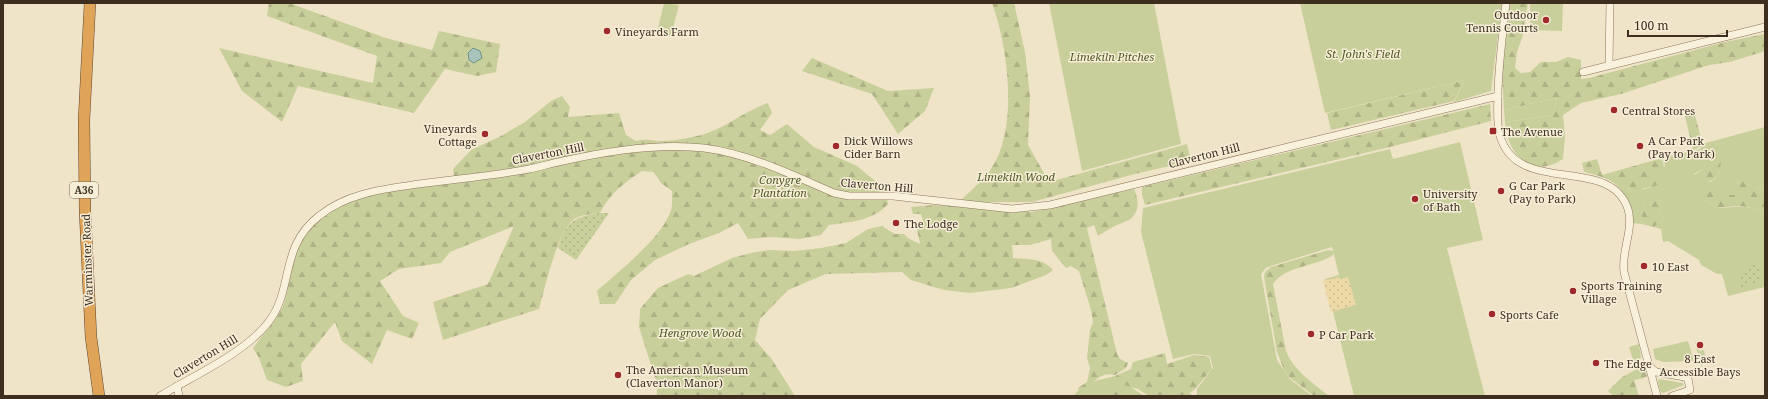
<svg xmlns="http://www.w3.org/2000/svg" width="1768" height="399" viewBox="0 0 1768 399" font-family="'Noto Serif',serif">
	<defs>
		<pattern id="forest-firs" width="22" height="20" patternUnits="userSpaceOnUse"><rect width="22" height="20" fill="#c9cf9b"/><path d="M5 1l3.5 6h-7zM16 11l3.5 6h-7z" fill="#aeb285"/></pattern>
		<pattern id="sand-dots" width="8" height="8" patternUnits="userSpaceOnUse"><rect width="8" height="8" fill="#ecd9a5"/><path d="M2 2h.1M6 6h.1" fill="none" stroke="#cbbb8e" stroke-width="1.8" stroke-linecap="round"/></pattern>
		<pattern id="garden-dots" width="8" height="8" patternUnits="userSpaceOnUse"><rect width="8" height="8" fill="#c9cf9b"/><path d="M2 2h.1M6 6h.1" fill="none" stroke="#aeb285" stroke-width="1.8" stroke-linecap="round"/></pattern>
	</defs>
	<rect width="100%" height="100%" fill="#f0e4c8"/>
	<g fill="#c9cf9b" fill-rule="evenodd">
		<path d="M664,3L679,5L671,36L657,32Z"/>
		<path d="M1049,3H1154L1181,144L1082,171Z"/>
		<path d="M1300,3H1502L1491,91L1454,102L1465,80L1325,113Z"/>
		<path d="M1530,3H1563L1562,31L1530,30Z"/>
		<path d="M1557,98L1554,115L1505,122L1504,110Z"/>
		<path d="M1765,127V190C1762,189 1757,189 1756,188C1748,184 1747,180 1738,181L1736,185V195H1730L1721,189L1700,192L1701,200L1708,201L1715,208C1732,208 1747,203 1763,213L1765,212V287L1728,296L1722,274H1717L1701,265L1699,260L1668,241L1663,242L1661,229L1654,227L1664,218L1658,210L1661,206L1662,201C1656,199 1652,203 1646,201L1644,203L1641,224L1633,223C1632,210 1629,200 1621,190L1626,187L1635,191L1653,187L1661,176L1665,165L1662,158L1700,149L1703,146L1702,144ZM1706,162L1720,172L1716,178L1710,182L1694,174L1703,169Z"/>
		<path d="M1460,142L1483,240L1447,248L1485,396H1354L1325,279L1339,275L1332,247L1274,265L1266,268L1261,274L1277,360L1290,379L1312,396H1197V389L1213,368L1210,356L1194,354L1173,359L1141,232L1143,208L1390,149L1393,159Z"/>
		<path d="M1694,339L1699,351L1704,350L1706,362L1701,366Z"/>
		<path d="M1688,341L1694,361L1663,362L1655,359L1653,349Z"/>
		<path d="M1639,344L1641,357L1637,362L1634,363L1629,347Z"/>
		<path d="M1115,376L1144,396H1073L1086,383Z"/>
		<path d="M1659,379L1682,383L1684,385L1663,393L1660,391L1658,382Z"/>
	</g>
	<g fill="url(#forest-firs)">
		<path d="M269,3H289L386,38L432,50L439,31L500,44L496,72L477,76L445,69L414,113L298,86L282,122L242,91L219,48L373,83L377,56L267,16Z"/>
		<path d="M992,3H1014L1025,52L1030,96L1028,145L1049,182L1187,144L1191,161L1135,174L1032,202H959C969,192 983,181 991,169C1019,128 1008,47 992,3Z"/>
		<path d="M1510,3H1528L1523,35L1517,52L1515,68L1521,73L1530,72L1541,62H1556L1568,57L1581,60V79L1589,78L1725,42L1765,34V51L1730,62L1709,65L1621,94L1581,103L1563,115L1565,136L1563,159C1531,180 1507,154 1505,122L1554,115L1557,98L1504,110L1502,75Z"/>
		<path d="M812,58L888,91L934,88L925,111L898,134L872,94L802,71Z"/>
		<path d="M1465,80L1454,101L1331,130L1327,113Z"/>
		<path d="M562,96L570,107L568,117L619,113L626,135L636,141C645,138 654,141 663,141C674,141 687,138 697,136C724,130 743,111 768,103L772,113L760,130L770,135L787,124L814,147L857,166L885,189L888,204C873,221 850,222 829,225L821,235L800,239L770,237L748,239L738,223L719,233L689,244L655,260L631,280L615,304H600L597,291C618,272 660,239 670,213C673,207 672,198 672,191L661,183L654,172L642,171C624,183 610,193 600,213C591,214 579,215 573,220C557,233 545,288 539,309L443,340L433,302L488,284L514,226L450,252L441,263L399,269L380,281L403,316L419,323L412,339L387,330L372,364L342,341L335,322L301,364L303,381L286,387L267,380L259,358L253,348C264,333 279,319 285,300C291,281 291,256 302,239C334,191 404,190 455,183L453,169L471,150L499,137L525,122L551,101Z"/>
		<path d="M1490,104L1491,121L1386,148L1145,205L1142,195V187Z"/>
		<path d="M1692,112L1695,115L1703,146L1693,150L1685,116Z"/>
		<path d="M1715,155L1720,159C1723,176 1714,184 1697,181L1693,176L1703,169L1708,156Z"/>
		<path d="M1662,158L1665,172L1661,176L1660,183L1653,187L1644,188L1640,191H1635L1626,187L1621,190C1614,179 1596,175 1584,172L1582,163L1597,159L1602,175Z"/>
		<path d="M1744,180L1751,183L1756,188L1765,190V212L1762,213C1747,203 1731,207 1715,208L1708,201L1701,200L1699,196L1700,192C1708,189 1718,188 1727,190L1730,195H1736V185L1738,181Z"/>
		<path d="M1134,189C1139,199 1140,213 1129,220C1125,222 1121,223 1117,225C1110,228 1104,232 1098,236L1094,225L1087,228L1117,354L1120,359L1128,363L1126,368L1115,375C1099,371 1092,385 1080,394L1078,388L1087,382L1090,368L1087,358L1090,330L1093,322L1091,310L1079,271L1071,266L1066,268L1052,251L1051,239L1030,245H1012L1013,258C1026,259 1044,258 1053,270L1046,275L1011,288L970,293L944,290L911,280L902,272L826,274L788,290L760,319L755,340L771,358L795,396H657V384L639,327L640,309L658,288L688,274L694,276L732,258L751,253L769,250L795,251L821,248L846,243L868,229L882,226L895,234H904L908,238L920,244L916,225L924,223L921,214H913L911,207L935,205L1032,212Z"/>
		<path d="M1646,200C1652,203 1656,199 1662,201V206L1658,210L1664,218L1654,227L1641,224L1644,202Z"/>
		<path d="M1328,250L1333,251L1334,253L1332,256C1315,266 1284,267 1273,284L1286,351C1294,371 1313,383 1329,396H1314L1289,377L1284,370L1277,352L1264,277L1265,272L1271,267Z"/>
		<path d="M1165,353L1167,364L1194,355L1209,357L1212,369L1196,388L1190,393L1192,396H1149L1138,389L1124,385L1115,376L1131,369L1133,362Z"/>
		<path d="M1639,368L1644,369L1647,376L1644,378L1634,380L1639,396H1613L1608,391L1622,377Z"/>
		<path d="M1110,386L1119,389L1129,396H1107Z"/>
	</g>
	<path fill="url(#sand-dots)" d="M1339,277L1340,279L1348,277L1356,305L1331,312L1323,281Z"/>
	<g fill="url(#garden-dots)">
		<path d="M600,213H609L576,260L558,248C566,222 573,217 600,213Z"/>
		<path d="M1753,264L1758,266L1761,271L1759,282L1740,288C1736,275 1741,268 1753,264Z"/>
	</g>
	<path fill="#a9c4bc" stroke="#6f938a" d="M473,48L480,51L482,58L474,63L469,60L468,53Z"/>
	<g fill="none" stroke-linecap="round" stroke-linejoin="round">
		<defs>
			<g id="minor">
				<path d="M1506,3C1503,32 1499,61 1498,91C1498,105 1496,122 1500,136C1518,197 1610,154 1628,209C1634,230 1621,251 1624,272L1657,396"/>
				<path d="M1609,65L1610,3"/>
				<path d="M1583,72L1765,27"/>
				<path d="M1650,367L1656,372L1685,377L1688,379L1690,390L1672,396"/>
				<path d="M177,386L179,396"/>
				<path d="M160,396C193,376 243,354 267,324C295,290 278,248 319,216C347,193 384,189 419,184C455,179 493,176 529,169C540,167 552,163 563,161C607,151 660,143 704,148C750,154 792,175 834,193L849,196H893L1012,209L1050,205L1498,96"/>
			</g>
			<path id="highway" d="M90,3L84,120L85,211L91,337L99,396"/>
		</defs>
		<use href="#minor" stroke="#8d765c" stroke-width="8"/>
		<use href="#highway" stroke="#5b4430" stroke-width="12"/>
		<use href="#minor" stroke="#faf1dc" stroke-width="7"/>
		<use href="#highway" stroke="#e0a458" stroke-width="11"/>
	</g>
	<g fill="#9e2a2b" stroke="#f7eed8" stroke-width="1.5">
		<circle cx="1546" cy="20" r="4"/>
		<circle cx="607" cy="31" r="4"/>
		<circle cx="1614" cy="110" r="4"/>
		<rect x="1489" y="127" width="8" height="8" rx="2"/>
		<circle cx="485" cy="134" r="4"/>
		<circle cx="836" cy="146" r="4"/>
		<circle cx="1640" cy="146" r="4"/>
		<circle cx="1501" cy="191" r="4"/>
		<circle cx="1415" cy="199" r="4"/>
		<circle cx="896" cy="223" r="4"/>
		<circle cx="1644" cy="266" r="4"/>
		<circle cx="1573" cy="291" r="4"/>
		<circle cx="1492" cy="314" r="4"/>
		<circle cx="1311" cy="334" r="4"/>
		<circle cx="1700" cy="345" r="4"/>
		<circle cx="1596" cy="363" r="4"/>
		<circle cx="618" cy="375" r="4"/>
	</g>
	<g text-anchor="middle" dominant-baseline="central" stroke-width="3" stroke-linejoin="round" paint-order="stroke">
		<rect fill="#f7eed8" stroke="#756857" stroke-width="1" x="70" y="182" width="28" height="16" rx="3"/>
		<g font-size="10" font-weight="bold" fill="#3d2e20">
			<text x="84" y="190">A36</text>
		</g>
		<g font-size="11" fill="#3d2e20" stroke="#f7eed8" text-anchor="start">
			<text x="1538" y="14" text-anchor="end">Outdoor<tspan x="1538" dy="13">Tennis Courts</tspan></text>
			<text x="615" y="31">Vineyards Farm</text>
			<text x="1622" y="110">Central Stores</text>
			<text x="477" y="128" text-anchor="end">Vineyards<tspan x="477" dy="13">Cottage</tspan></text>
			<text x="1501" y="131">The Avenue</text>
			<text x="844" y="140">Dick Willows<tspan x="844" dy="13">Cider Barn</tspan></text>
			<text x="1648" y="140">A Car Park<tspan x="1648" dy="13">(Pay to Park)</tspan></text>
			<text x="1509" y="185">G Car Park<tspan x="1509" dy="13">(Pay to Park)</tspan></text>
			<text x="1423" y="193">University<tspan x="1423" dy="13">of Bath</tspan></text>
			<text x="904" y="223">The Lodge</text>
			<text x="1652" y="266">10 East</text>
			<text x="1581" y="285">Sports Training<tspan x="1581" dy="13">Village</tspan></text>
			<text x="1500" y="314">Sports Cafe</text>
			<text x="1319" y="334">P Car Park</text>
			<text x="1700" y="358" text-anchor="middle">8 East<tspan x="1700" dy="13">Accessible Bays</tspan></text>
			<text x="1604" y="363">The Edge</text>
			<text x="626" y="369">The American Museum<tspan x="626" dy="13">(Claverton Manor)</tspan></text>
		</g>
		<g font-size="11" font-style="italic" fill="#4d5a26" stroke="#f7eed8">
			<text x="1363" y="53">St. John's Field</text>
			<text x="1112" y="56">Limekiln Pitches</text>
			<text x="1016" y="176">Limekiln Wood</text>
			<text x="780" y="179">Conygre<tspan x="780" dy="13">Plantation</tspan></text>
			<text x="700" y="332">Hengrove Wood</text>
		</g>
		<g font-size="11" fill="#3d2e20" stroke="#f7eed8">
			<text transform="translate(548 153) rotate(-11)">Claverton Hill</text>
			<text transform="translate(1204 155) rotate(-14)">Claverton Hill</text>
			<text transform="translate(877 185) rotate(5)">Claverton Hill</text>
			<text transform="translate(87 260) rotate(-92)">Warminster Road</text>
			<text transform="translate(205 356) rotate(-31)">Claverton Hill</text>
		</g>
	</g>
	<rect width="1768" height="399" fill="none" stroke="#3d2e20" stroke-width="8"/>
	<path d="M1628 30v6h99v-6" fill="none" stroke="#3d2e20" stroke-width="2"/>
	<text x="1634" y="30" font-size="12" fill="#3d2e20" stroke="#f7eed8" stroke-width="3" paint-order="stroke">100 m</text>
</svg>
